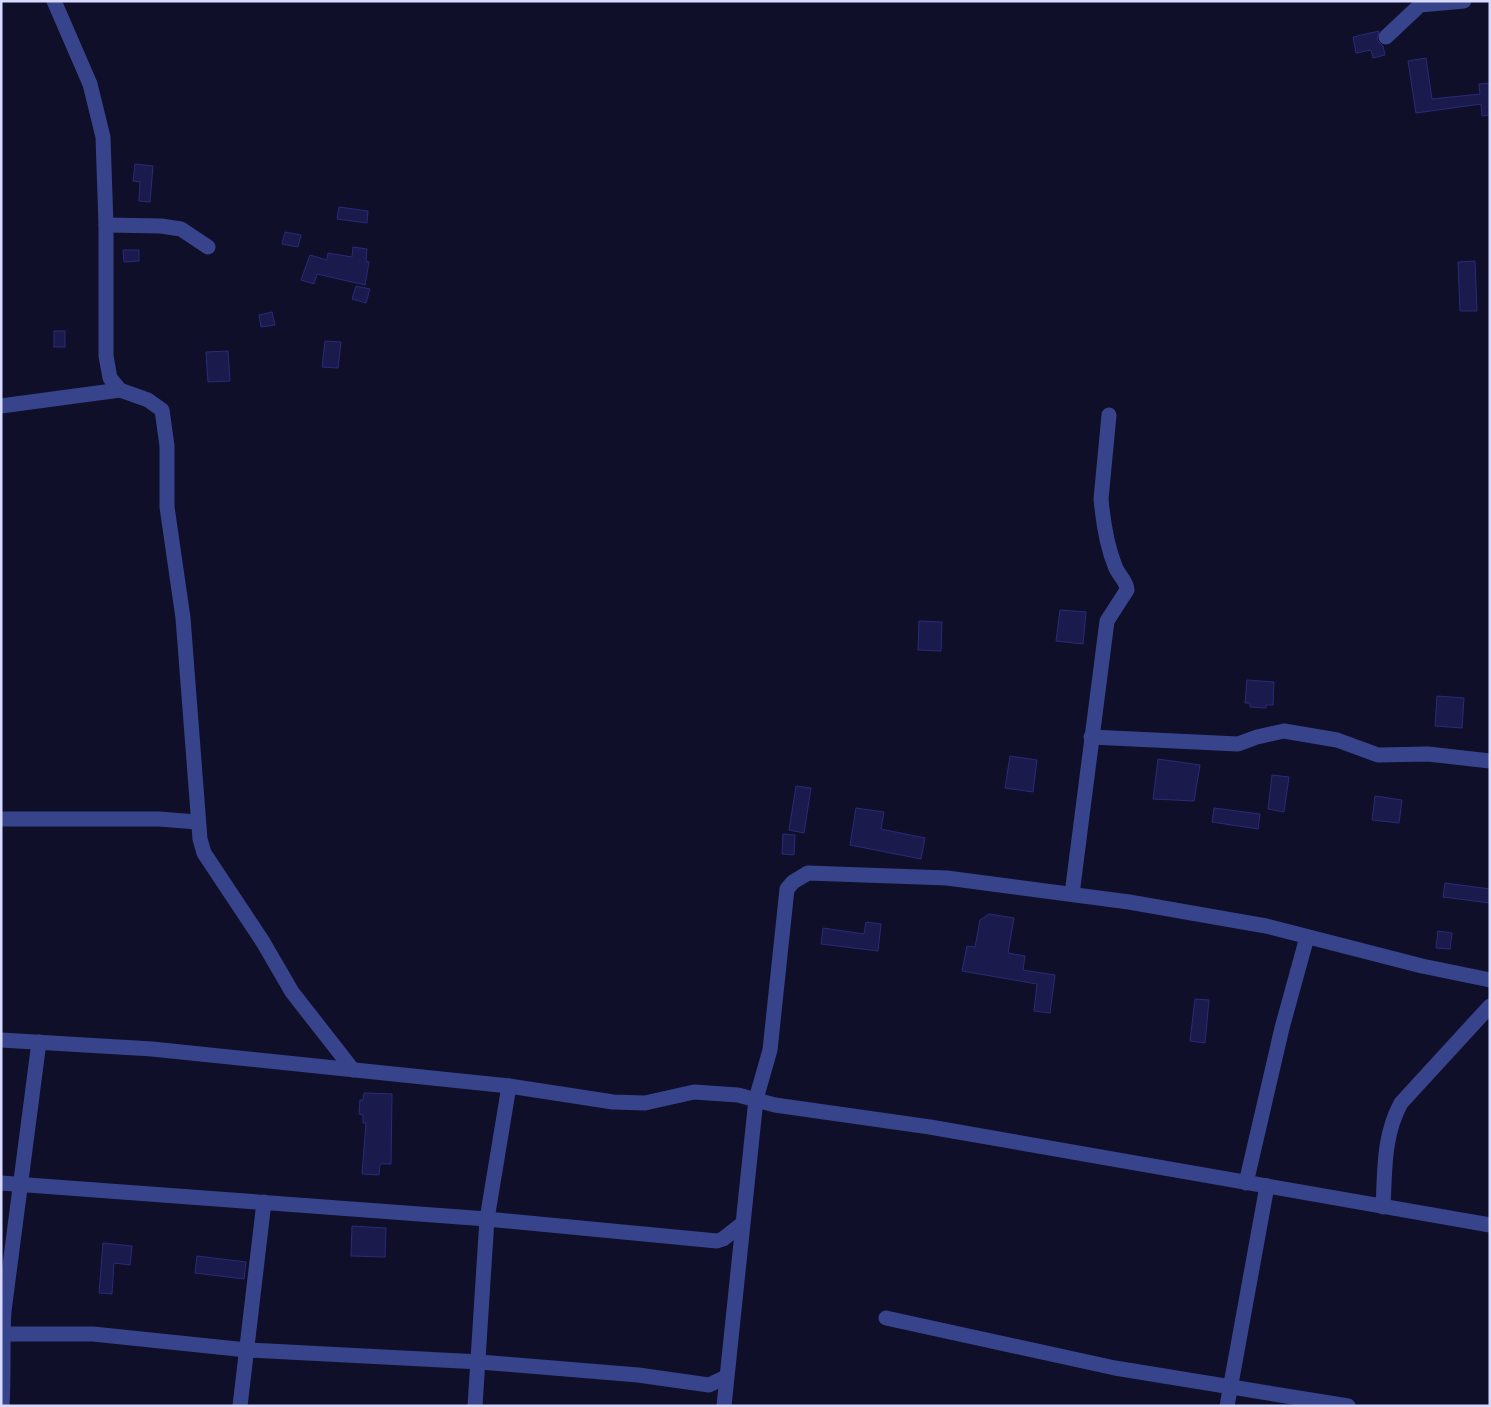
<svg xmlns="http://www.w3.org/2000/svg" width="1491" height="1407" viewBox="0 0 1491 1407" font-family="Overpass,sans-serif">
	<rect width="100%" height="100%" fill="#0f0f2a"/>
	<g fill="#1a1a4c" stroke="#2b2a7a">
		<path d="M1379,31L1377,40L1383,46L1385,55L1373,58L1371,50L1356,53L1353,37Z"/>
		<path d="M1426,58L1432,99L1480,94L1479,84L1490,83V115L1482,116L1481,104L1416,113L1408,61Z"/>
		<path d="M135,164L153,166L150,202L139,201L140,182L133,181Z"/>
		<path d="M339,207L368,211L367,223L337,219Z"/>
		<path d="M285,232L301,235L298,247L282,244Z"/>
		<path d="M353,247L367,249L366,261L369,262L365,285L317,274L314,284L301,280L310,255L327,260L328,253L352,257Z"/>
		<path d="M123,250H139V261L124,262Z"/>
		<path d="M1475,261L1477,311H1460L1458,262Z"/>
		<path d="M356,286L370,289L366,303L352,299Z"/>
		<path d="M272,312L275,325L261,327L259,315Z"/>
		<rect x="54" y="331" width="11" height="16"/>
		<path d="M325,341L341,342L338,368L322,367Z"/>
		<path d="M228,351L230,381L208,382L206,352Z"/>
		<path d="M1060,610L1086,612L1083,644L1056,641Z"/>
		<path d="M919,621L942,622L941,651L918,650Z"/>
		<path d="M1247,680L1274,682L1273,705H1266V708L1250,707V703H1245Z"/>
		<path d="M1437,696L1464,698L1462,728L1435,726Z"/>
		<path d="M1010,756L1037,760L1033,792L1005,788Z"/>
		<path d="M1158,759L1200,765L1194,801L1153,799Z"/>
		<path d="M1272,775L1289,777L1284,812L1268,809Z"/>
		<path d="M796,786L811,788L804,833L789,830Z"/>
		<path d="M1375,796L1402,800L1399,823L1372,820Z"/>
		<path d="M856,808L884,812L881,829L925,838L921,859L850,845Z"/>
		<path d="M1214,808L1260,814L1258,829L1212,822Z"/>
		<path d="M783,834L795,835L794,855L782,854Z"/>
		<path d="M1445,883L1490,889V903L1443,897Z"/>
		<path d="M989,914L1014,918L1008,953L1025,956L1023,970L1055,975L1050,1013L1034,1011L1037,984L962,971L967,946L975,947L980,920Z"/>
		<path d="M866,922L881,924L878,951L821,944L823,928L864,934Z"/>
		<path d="M1438,931L1452,933L1450,949L1436,948Z"/>
		<path d="M1195,999L1209,1000L1205,1043L1190,1041Z"/>
		<path d="M364,1093L392,1094L391,1164H380L379,1175L362,1174L366,1123H363V1115L359,1114L360,1100H363Z"/>
		<path d="M352,1226L386,1228L385,1257L351,1256Z"/>
		<path d="M103,1243L132,1246L130,1265L114,1263L112,1294L99,1293Z"/>
		<path d="M197,1256L246,1262L244,1279L195,1273Z"/>
	</g>
	<g fill="none" stroke-linecap="round" stroke-linejoin="round">
		<g stroke="#37448c" stroke-width="15">
			<path d="M54,1L90,84L103,137L106,225V356L110,378L120,390L148,400L162,410L167,446V507L183,618L200,839L204,853L263,942L292,992L353,1070"/>
			<path d="M1386,37L1420,5L1464,1"/>
			<path d="M106,225L161,226L181,229L208,247"/>
			<path d="M1,406L120,390"/>
			<path d="M1091,737L1238,744L1257,737L1284,731L1337,740L1378,755L1428,754L1490,761"/>
			<path d="M1,819H159L197,822"/>
			<path d="M1072,894L1107,621L1127,590C1127,581 1118,575 1115,566C1107,546 1103,521 1101,499L1109,415"/>
			<path d="M1,1040L152,1049L509,1086L613,1102L645,1103L694,1092L738,1095L775,1105L930,1127L1490,1225"/>
			<path d="M1,1183L487,1219L717,1241L723,1239L742,1224"/>
			<path d="M1246,1183L1282,1028L1307,937"/>
			<path d="M1383,1207C1385,1171 1383,1136 1401,1103L1490,1006"/>
			<path d="M886,1318L1115,1368L1348,1406"/>
			<path d="M1,1334H93L247,1350L480,1362L638,1375L709,1385L726,1377"/>
			<path d="M2,1406C4,1374 2,1343 4,1311L39,1042"/>
			<path d="M240,1406L264,1202"/>
			<path d="M475,1406L487,1219L509,1086"/>
			<path d="M724,1406L756,1099L770,1050L787,889L793,882L808,873L947,878L1129,902L1266,926L1422,966L1490,980"/>
			<path d="M1227,1406L1267,1186"/>
		</g>
	</g>
	<rect width="1491" height="1407" fill="none" stroke="#d8dbff" stroke-width="5"/>
</svg>
